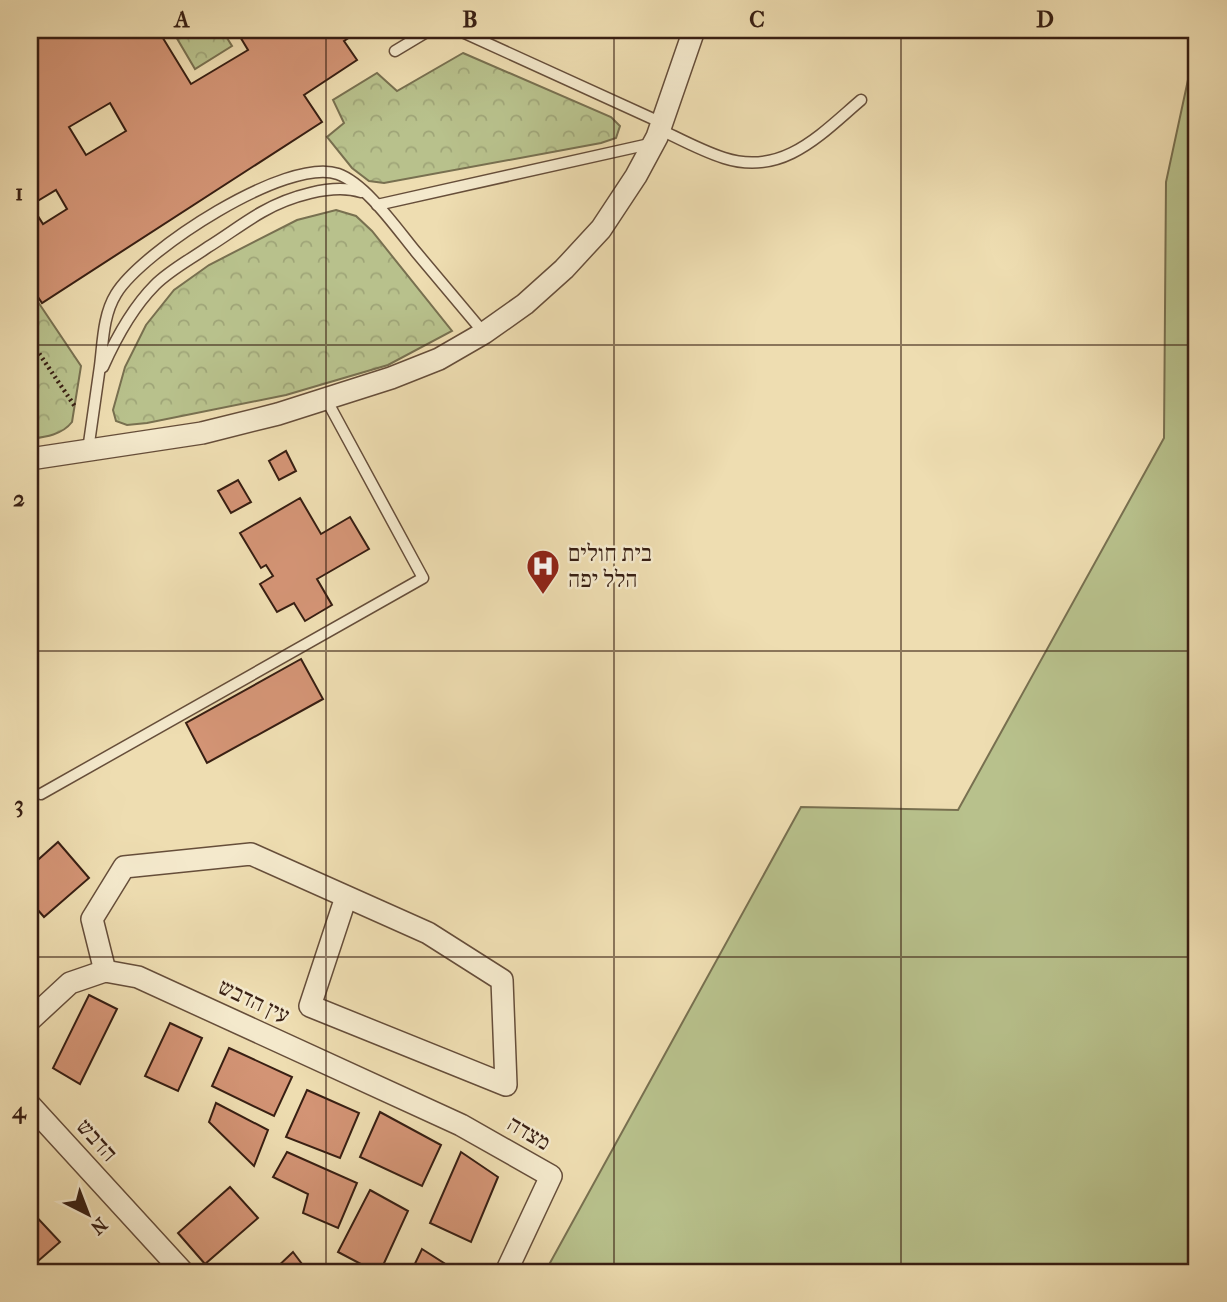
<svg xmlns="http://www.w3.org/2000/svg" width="1227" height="1302" viewBox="0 0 1227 1302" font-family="'IM FELL French Canon','Frank Ruhl Libre',serif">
	<defs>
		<pattern id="park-crowns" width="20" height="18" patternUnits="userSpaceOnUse" patternTransform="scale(1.75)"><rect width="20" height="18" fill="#b8c18c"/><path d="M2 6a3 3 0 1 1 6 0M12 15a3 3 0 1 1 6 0" fill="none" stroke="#9fa578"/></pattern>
	</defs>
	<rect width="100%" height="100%" fill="#eeddb1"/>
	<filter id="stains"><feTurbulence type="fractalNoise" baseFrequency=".00286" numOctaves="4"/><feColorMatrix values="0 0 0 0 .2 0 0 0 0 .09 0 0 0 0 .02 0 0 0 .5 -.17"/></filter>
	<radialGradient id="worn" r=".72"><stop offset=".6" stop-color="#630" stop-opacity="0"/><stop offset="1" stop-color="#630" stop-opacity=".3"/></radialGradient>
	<path fill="#b8c18c" stroke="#787050" stroke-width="2" d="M1197,38V1272H545L801,807L958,810L1164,438L1166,182Z"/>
	<g fill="url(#park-crowns)" stroke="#787050" stroke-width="2">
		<path d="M172,30H222L232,46L195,69Z"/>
		<path d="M463,53L611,117L620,126L616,138L601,143L384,183L369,181L352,168L327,137L344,123L333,100L377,73L397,91Z"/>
		<path d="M336,210L356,216L372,231L452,331L388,365L286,395L147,423L127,425L116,421L113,410L125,367L146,325L174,290L209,265L297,220Z"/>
		<path d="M30,290L81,366L72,422C62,435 45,437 30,439Z"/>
	</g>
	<g fill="#d39475" stroke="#381f13" stroke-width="2" fill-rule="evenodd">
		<path d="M30,30H158L191,84L248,50L236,30H361L344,41L357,60L304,95L322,122L42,303L30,285ZM110,103L126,131L86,155L69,127ZM56,190L67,209L43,224L31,205Z"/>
		<path d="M286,451L296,471L279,480L269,461Z"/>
		<path d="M238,480L251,502L231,513L218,491Z"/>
		<path d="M300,498L321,534L350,517L369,549L317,579L332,605L305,621L294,603L277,612L260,584L273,576L266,565L261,568L240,533Z"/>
		<path d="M301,659L323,699L207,763L186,723Z"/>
		<path d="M58,842L89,878L44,917L30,901V867Z"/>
		<path d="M89,995L117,1009L80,1084L53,1068Z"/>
		<path d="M170,1023L202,1038L178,1091L145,1076Z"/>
		<path d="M229,1048L292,1077L274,1116L212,1086Z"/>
		<path d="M307,1090L359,1113L340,1158L286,1137Z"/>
		<path d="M216,1103L268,1130L254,1166L209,1122Z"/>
		<path d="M380,1112L441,1145L422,1186L360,1157Z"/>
		<path d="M287,1152L357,1183L338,1228L303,1213L308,1194L273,1177Z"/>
		<path d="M461,1152L498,1177L471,1242L430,1223Z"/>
		<path d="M230,1187L258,1218L205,1264L178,1233Z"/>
		<path d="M370,1190L408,1211L380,1272H376L338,1252Z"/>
		<path d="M30,1210L60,1242L30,1268Z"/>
		<path d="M422,1249L458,1272H411Z"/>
		<path d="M293,1252L308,1272H272Z"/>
	</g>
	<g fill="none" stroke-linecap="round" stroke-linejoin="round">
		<defs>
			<g id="service">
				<path d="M458,30L662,123"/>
				<path d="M395,51L430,30"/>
				<path d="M659,129C680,139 702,151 724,158C783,177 821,134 861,100"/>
				<path d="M377,205L654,143"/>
				<path d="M103,367C116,338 133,307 155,285C170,270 191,259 208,247C226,236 244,222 262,212C288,197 332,183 361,192"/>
				<path d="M88,450C92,422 96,394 100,366C103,342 103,315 116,294C142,251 287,156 338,174C366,184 397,229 416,252C439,279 461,306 484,333"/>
				<path d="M41,794L423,578L326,399"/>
			</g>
			<g id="minor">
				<path d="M30,459L202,433L278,414L391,378L439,359L484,333L525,304L564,269L601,229L636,176L657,137L694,30"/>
				<path d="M105,971L92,919L124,867L251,854L428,933L502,980L506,1085L310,1006L346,897"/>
				<path d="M30,1020L70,983L105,971L138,977L461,1125L551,1176L506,1272"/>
				<path d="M30,1105L183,1272"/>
			</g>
		</defs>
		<use href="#service" stroke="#664e3a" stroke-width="13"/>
		<use href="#minor" stroke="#664e3a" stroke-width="24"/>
		<g stroke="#381f13" stroke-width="4.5" stroke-dasharray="2 3.5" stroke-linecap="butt">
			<path d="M619,30L621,33"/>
			<path d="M30,340L76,408"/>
		</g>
		<use href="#service" stroke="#f4e9cc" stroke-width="10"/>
		<use href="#minor" stroke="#f4e9cc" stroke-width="21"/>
	</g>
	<path fill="none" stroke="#381f13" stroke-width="2" stroke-opacity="0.55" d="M326,30V1272M614,30V1272M901,30V1272M30,345H1197M30,651H1197M30,957H1197"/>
	<defs>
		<symbol id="hospital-pin" viewBox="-11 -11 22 30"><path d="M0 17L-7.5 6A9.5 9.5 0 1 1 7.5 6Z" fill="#8f2418" stroke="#f4e9cc"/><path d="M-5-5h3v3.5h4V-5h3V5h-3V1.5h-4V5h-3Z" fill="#fff"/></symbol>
	</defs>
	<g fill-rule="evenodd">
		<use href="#hospital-pin" x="524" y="547" width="38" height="52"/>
	</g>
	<g text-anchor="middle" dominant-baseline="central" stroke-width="5" stroke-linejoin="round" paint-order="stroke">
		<g font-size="23" fill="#381f13" stroke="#f4e9cc" text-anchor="start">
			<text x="568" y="553">בית חולים<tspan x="568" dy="26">הלל יפה</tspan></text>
		</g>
		<g font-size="23" fill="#381f13" stroke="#f4e9cc">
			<text transform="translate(254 1001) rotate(25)">עין הדבש</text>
			<text transform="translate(529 1133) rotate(30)">מצדה</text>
			<text transform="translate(97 1140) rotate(48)">הדבש</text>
		</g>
	</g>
	<rect width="1227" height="1302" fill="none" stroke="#eeddb1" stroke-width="77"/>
	<g transform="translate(88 1214) rotate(138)" stroke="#f4e9cc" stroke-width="5" paint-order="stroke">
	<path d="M0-5L12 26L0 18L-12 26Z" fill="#381f13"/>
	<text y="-10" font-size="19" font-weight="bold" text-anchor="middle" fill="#381f13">N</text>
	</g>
	<rect x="38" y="38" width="1150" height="1226" fill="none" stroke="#381f13" stroke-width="2.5"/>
	<g font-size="23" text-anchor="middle" font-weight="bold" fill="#381f13">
		<text x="182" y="27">A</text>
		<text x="470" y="27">B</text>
		<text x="757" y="27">C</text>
		<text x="1045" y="27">D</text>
		<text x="19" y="200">1</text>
		<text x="19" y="506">2</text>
		<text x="19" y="812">3</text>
		<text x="19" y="1118">4</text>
	</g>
	<rect width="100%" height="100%" filter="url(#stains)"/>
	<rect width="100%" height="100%" fill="url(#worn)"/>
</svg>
